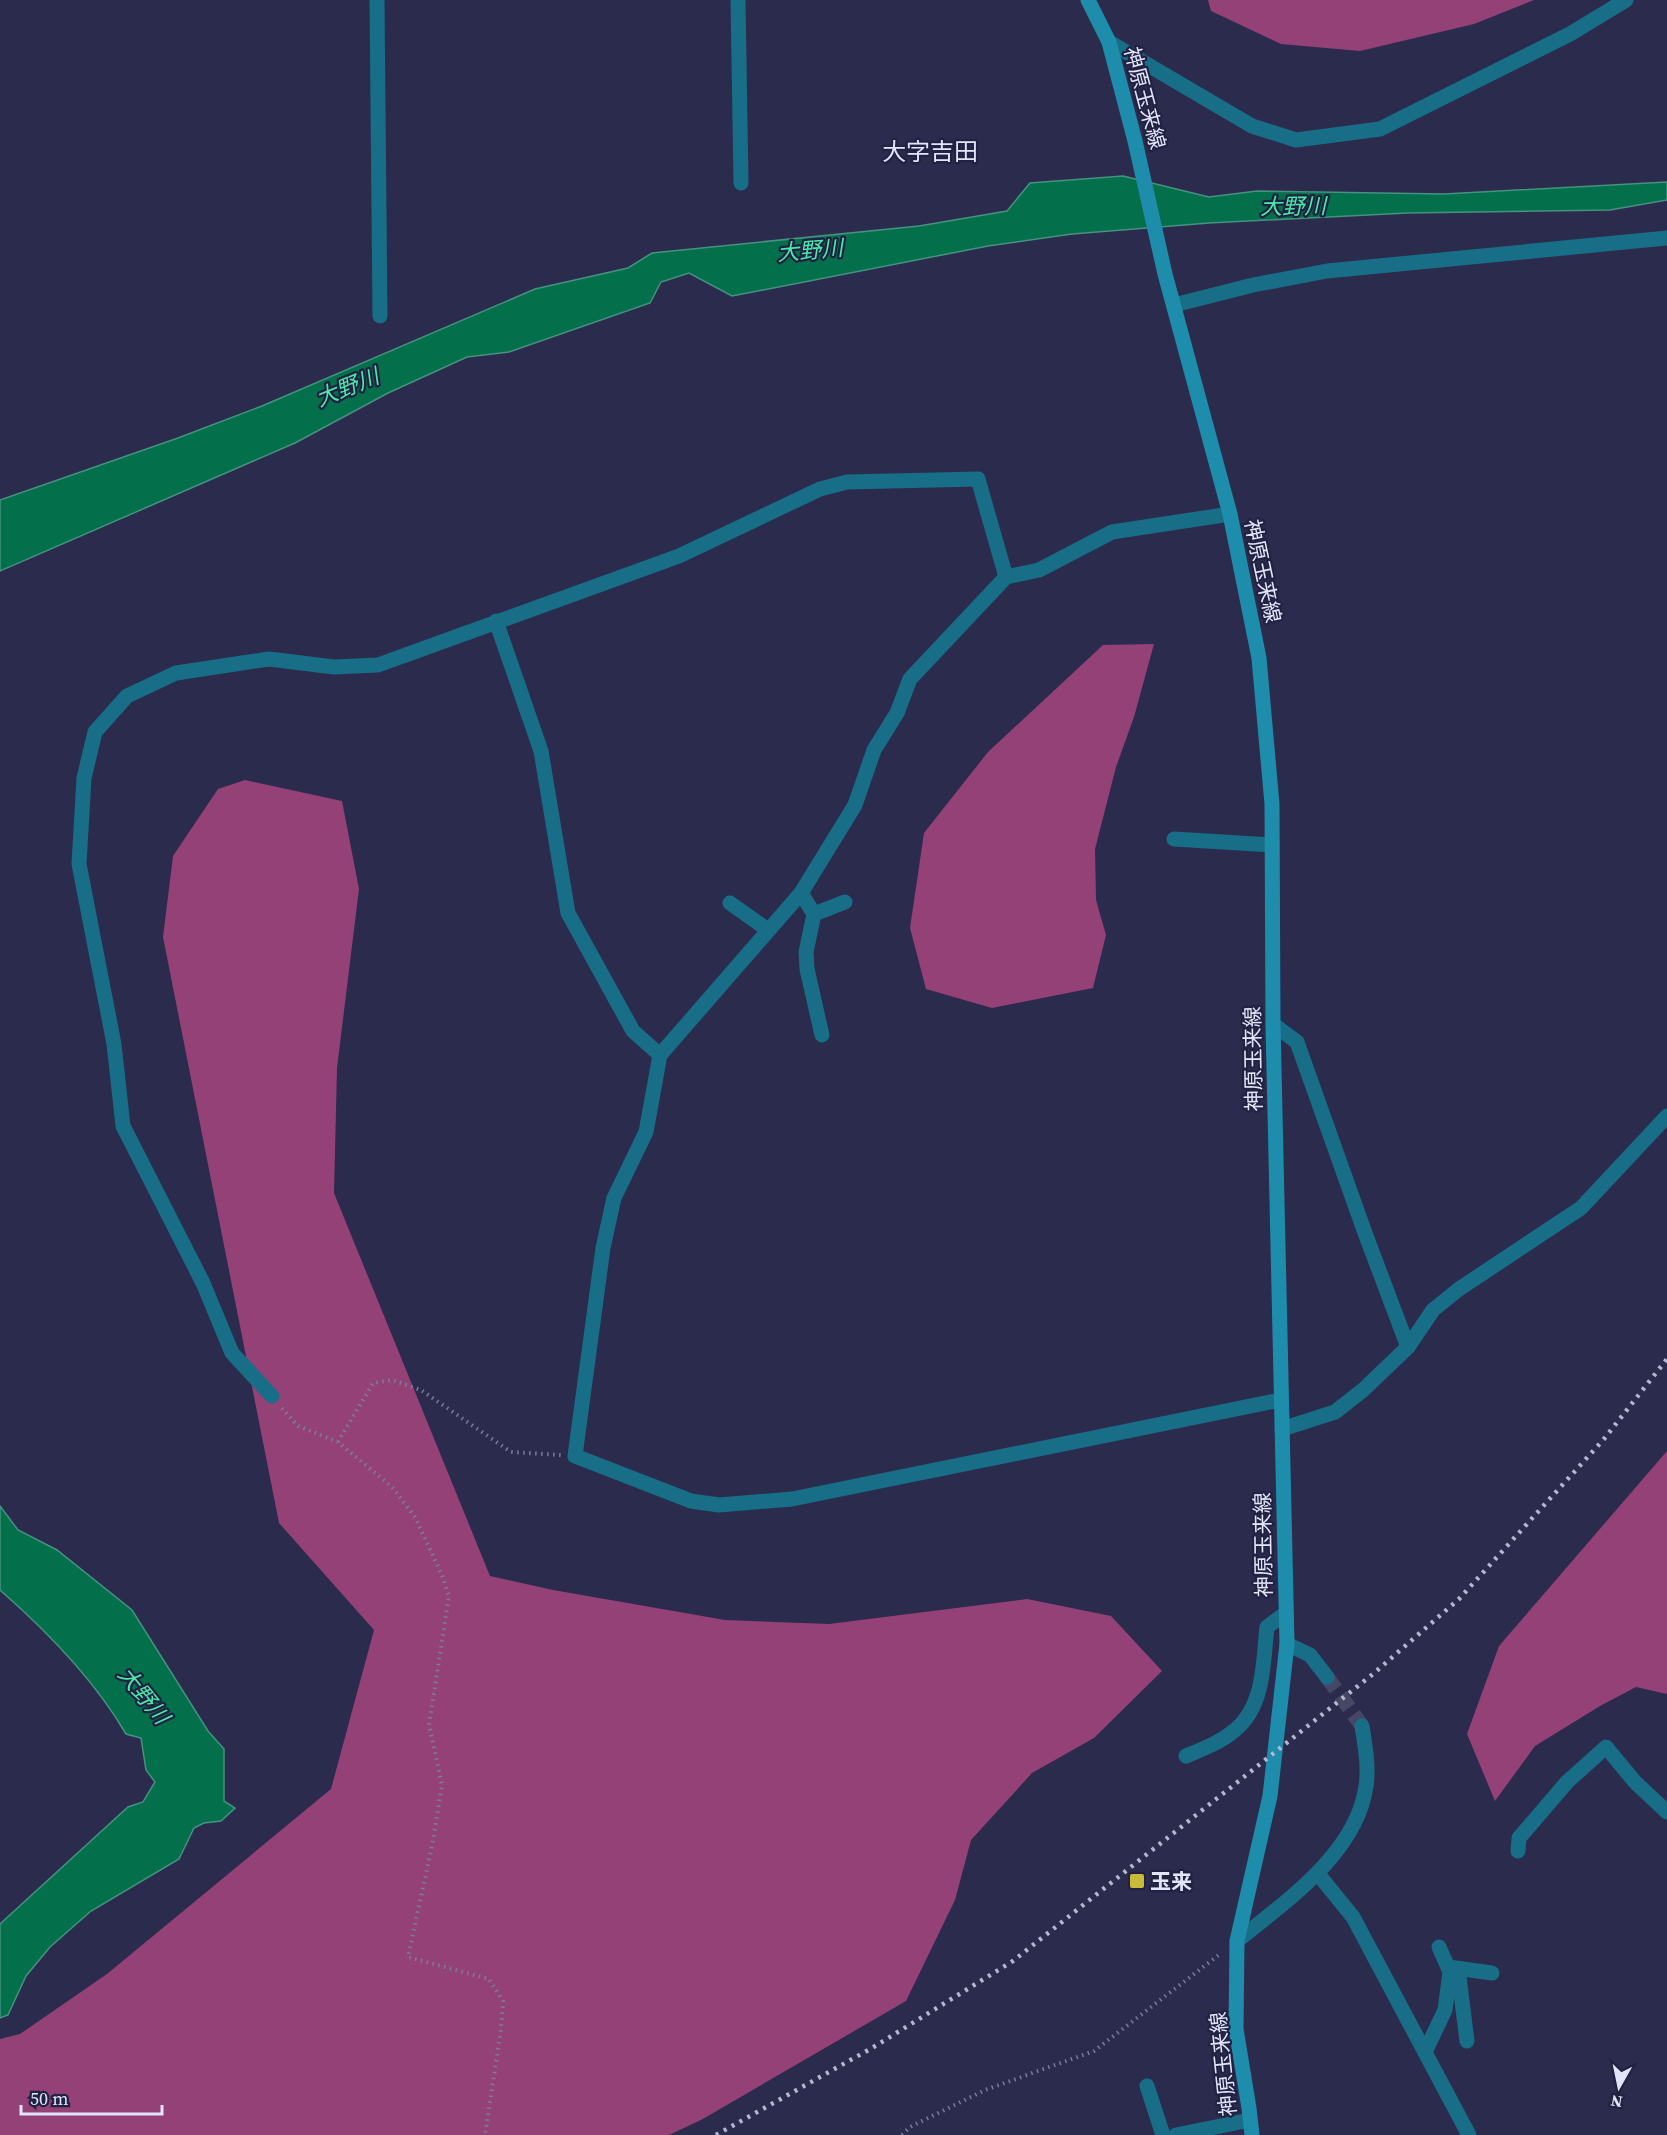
<svg xmlns="http://www.w3.org/2000/svg" width="1667" height="2135" viewBox="0 0 1667 2135" font-family="'Source Serif 4','Noto Sans JP',serif">
	<rect width="100%" height="100%" fill="#2b2b4d"/>
	<g fill="#944178">
		<path d="M1208,0H1534L1474,24L1360,51L1281,44L1211,11Z"/>
		<path d="M1154,644L1134,717L1116,767L1095,849L1096,900L1106,935L1093,988L992,1008L926,989L910,928L924,833L988,752L1103,645Z"/>
		<path d="M245,780L342,801L359,889L337,1068L334,1193L490,1576L553,1590L725,1620L829,1624L1027,1599L1111,1616L1162,1671L1094,1738L1032,1773L971,1840L955,1900L906,2001L701,2120L669,2135H0V2039L20,2034L107,1974L331,1789L374,1630L279,1523L163,937L173,856L218,789Z"/>
		<path d="M1667,1451V1694L1636,1687L1600,1706L1535,1746L1495,1801L1467,1734L1499,1646Z"/>
	</g>
	<g fill="#036f4b" stroke="#469280" stroke-width="1.5">
		<path d="M1123,176L1209,197L1257,191L1444,194L1667,182V200L1610,210L1407,213L1209,223L1072,234L988,246L732,296L689,273L661,282L650,303L509,352L467,357L388,393L295,443L0,571V500L178,438L262,406L535,289L628,268L652,253L919,226L1007,211L1030,183Z"/>
		<path d="M0,1506L18,1530L57,1550L132,1610L208,1731L224,1749V1801L235,1808L221,1821L204,1823L194,1828L179,1859L91,1911L50,1947L26,1976L8,2015L0,2018V1924L128,1807L143,1802L155,1782L146,1770L141,1738L126,1734C94,1679 48,1632 0,1590Z"/>
	</g>
	<g fill="none" stroke-linecap="round" stroke-linejoin="round">
		<path stroke="#464767" stroke-width="15" stroke-dasharray="15 8" stroke-linecap="butt" d="M1327,1677L1362,1726"/>
		<g stroke="#7b7c99" stroke-width="4" stroke-dasharray="1.5 4.5" stroke-linecap="butt">
			<path d="M282,1408L298,1426L338,1442L392,1487L415,1517L442,1575L449,1596L429,1725L442,1785L432,1846L408,1957L489,1979L503,2001L501,2029L485,2135"/>
			<path d="M338,1442L373,1383L392,1380L421,1390L511,1452L561,1455"/>
			<path d="M902,2135L910,2127L985,2090L1094,2051L1220,1954"/>
		</g>
		<g stroke="#176e86" stroke-width="15">
			<path d="M377,0L380,316"/>
			<path d="M738,0L741,183"/>
			<path d="M1109,42L1252,126L1296,140L1380,129L1570,34L1626,0"/>
			<path d="M1174,305L1253,285L1327,271L1667,238"/>
			<path d="M496,621L541,751L568,913L633,1031L660,1055L646,1132L614,1198L603,1248L575,1456L691,1501L719,1505L792,1499L1280,1400"/>
			<path d="M1174,839L1272,845"/>
			<path d="M801,893L814,914L845,902"/>
			<path d="M730,903L768,930"/>
			<path d="M814,914L806,952L807,969L822,1035"/>
			<path d="M1273,1024L1297,1042L1365,1233L1408,1347"/>
			<path d="M660,1055L801,893L855,805L874,750L897,713L910,679L1006,577L1039,570L1112,532L1230,514"/>
			<path d="M272,1396L232,1353L203,1283L123,1126L114,1044L79,864L84,778L95,732L127,696L176,673L269,659L334,667L378,665L679,556L820,489L847,482L978,479L1006,577"/>
			<path d="M1282,1429L1335,1412L1363,1390L1408,1347L1433,1310L1459,1289L1581,1208L1667,1116"/>
			<path d="M1287,1644L1310,1655L1327,1677"/>
			<path d="M1186,1756C1203,1749 1221,1742 1235,1730C1265,1706 1263,1661 1267,1627L1286,1613"/>
			<path d="M1518,1851L1519,1838L1567,1782L1606,1747L1635,1782L1667,1812"/>
			<path d="M1318,1874L1353,1917L1469,2135"/>
			<path d="M1237,1941C1286,1901 1357,1853 1366,1786C1369,1766 1365,1746 1362,1726"/>
			<path d="M1448,1967L1492,1973"/>
			<path d="M1458,1969L1467,2041"/>
			<path d="M1425,2052L1445,2010L1450,1972L1439,1947"/>
			<path d="M1147,2086L1163,2135"/>
			<path d="M1176,2135L1250,2120"/>
		</g>
		<path stroke="#1e8dac" stroke-width="15" d="M1088,0L1109,42L1135,141L1165,274L1230,514L1259,658L1272,804L1273,1024L1287,1644L1270,1796L1237,1941L1236,2029L1249,2108L1252,2135"/>
		<path stroke="#b6b7d1" stroke-width="4.5" stroke-dasharray="3 6" stroke-linecap="butt" d="M716,2135L872,2048L1013,1961L1373,1674L1459,1599L1604,1439L1667,1359"/>
	</g>
	<rect fill="#caba3a" stroke="#212142" stroke-width="2" x="1129" y="1873" width="16" height="16" rx="3"/>
	<g text-anchor="middle" dominant-baseline="central" stroke-width="4.5" stroke-linejoin="round" paint-order="stroke">
		<g font-size="21" fill="#e2e4fb" stroke="#212142">
			<text transform="translate(1145 98) rotate(75)">神原玉来線</text>
			<text transform="translate(1263 571) rotate(78)">神原玉来線</text>
			<text transform="translate(1253 1059) rotate(-91)">神原玉来線</text>
			<text transform="translate(1263 1545) rotate(-91)">神原玉来線</text>
			<text transform="translate(1223 2064) rotate(-96)">神原玉来線</text>
		</g>
		<g font-size="21" font-weight="bold" fill="#e2e4fb" stroke="#212142" text-anchor="start">
			<text x="1150" y="1881">玉来</text>
		</g>
		<g font-size="22" font-style="italic" fill="#4be9a9" stroke="#212142">
			<text transform="translate(1293 206) rotate(-1)">大野川</text>
			<text transform="translate(810 250) rotate(-5)">大野川</text>
			<text transform="translate(347 387) rotate(-22)">大野川</text>
			<text transform="translate(144 1695) rotate(51)">大野川</text>
		</g>
		<g font-size="24" fill="#e2e4fb" stroke="#212142">
			<text x="930" y="151">大字吉田</text>
		</g>
	</g>
	<g transform="translate(1619 2087) rotate(189)" stroke="#212142" stroke-width="4.5" paint-order="stroke">
	<path d="M0-4.5L10 22L0 15L-10 22Z" fill="#e2e4fb"/>
	<text y="-9" font-size="16" font-weight="bold" text-anchor="middle" fill="#e2e4fb">N</text>
	</g>
	<path d="M21 2105v9h141v-9" fill="none" stroke="#e2e4fb" stroke-width="3"/>
	<text x="30" y="2105" font-size="18" fill="#e2e4fb" stroke="#212142" stroke-width="4.5" paint-order="stroke">50 m</text>
</svg>
